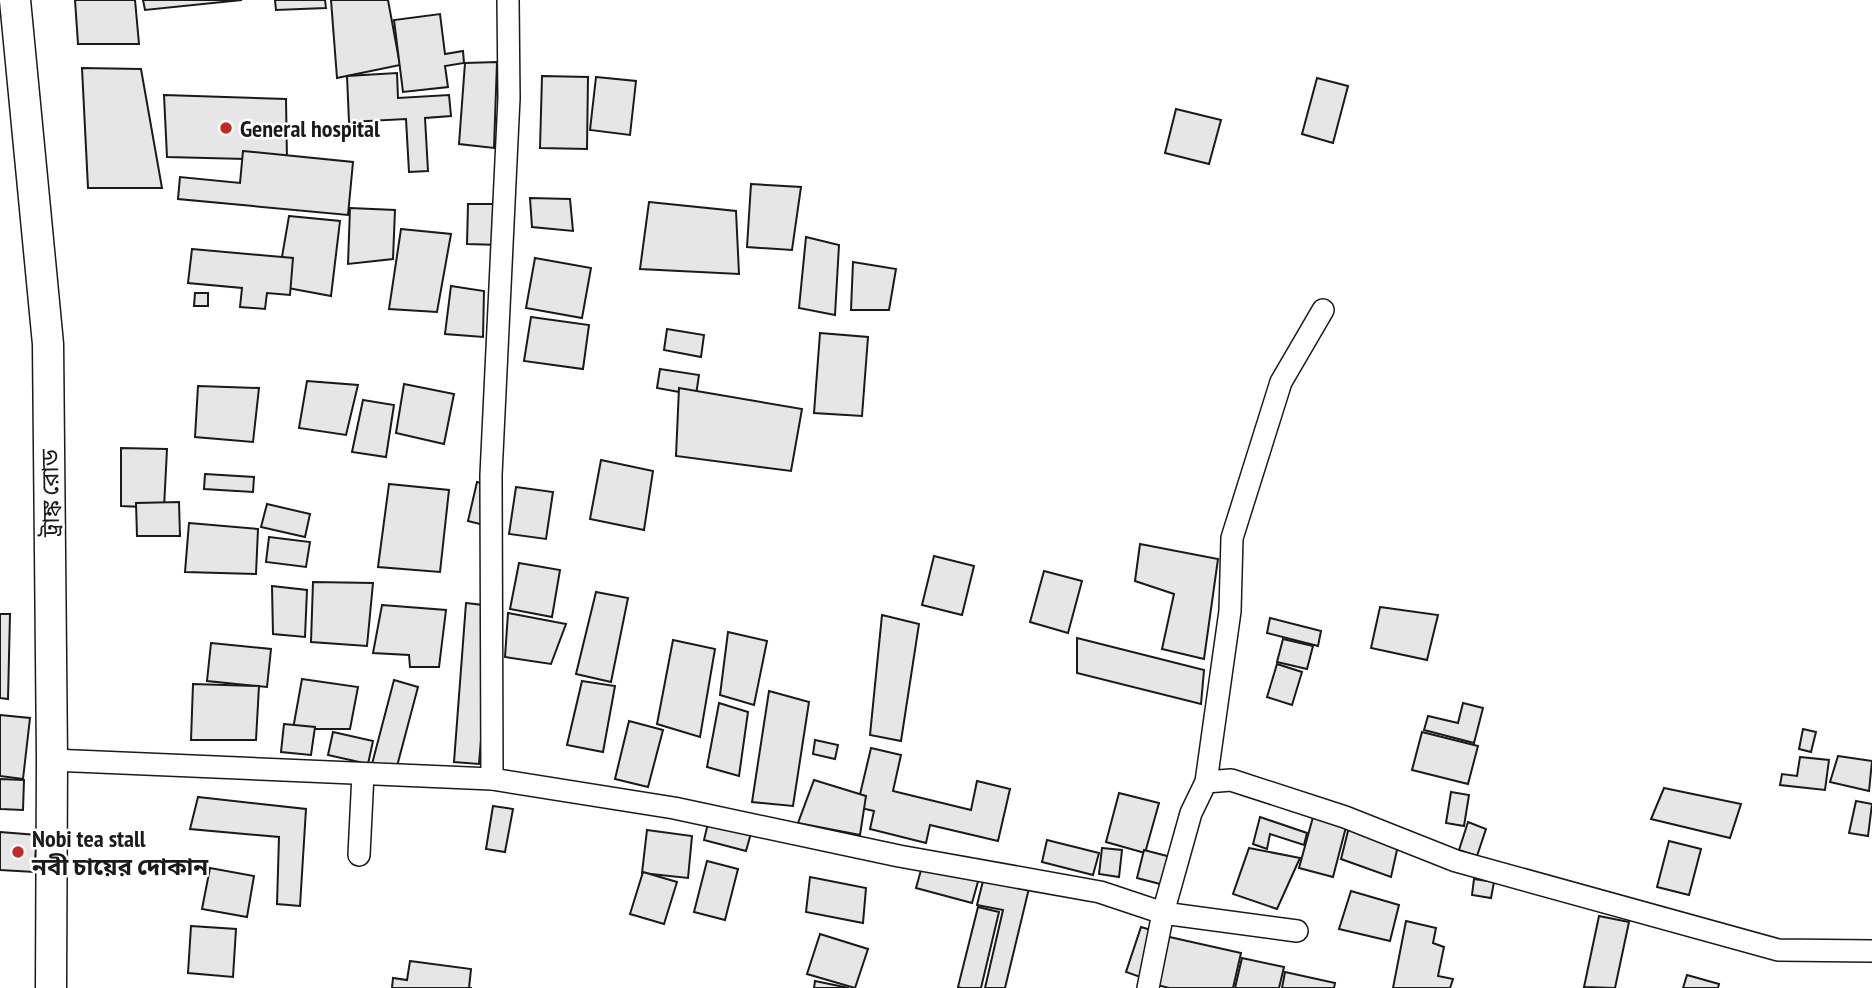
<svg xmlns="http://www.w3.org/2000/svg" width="1872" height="988" viewBox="0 0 1872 988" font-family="'PT Sans Narrow','Noto Sans Bengali',sans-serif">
	<rect width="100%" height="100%" fill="#fff"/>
	<g fill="#e6e6e6" stroke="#1a1a1a" stroke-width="2">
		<path d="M75,0H135L139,44H78Z"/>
		<path d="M143,0H242L145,10Z"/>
		<path d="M275,0H325L326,8L276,10Z"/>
		<path d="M331,0H388L400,65L337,78Z"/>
		<path d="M440,14L445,54L463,51L464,63L445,66L448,87L403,92L394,20Z"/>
		<path d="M497,62L494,148L459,144L465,63Z"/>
		<path d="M82,68L141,69L162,188H88Z"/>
		<path d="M397,73L398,98L449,95L451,116L425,118L428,171L409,172L406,119L349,122L347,76Z"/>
		<path d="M542,76L588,77L587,149L540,148Z"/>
		<path d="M596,77L636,81L630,135L590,130Z"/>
		<path d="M1317,78L1348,86L1333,143L1302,134Z"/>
		<path d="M164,95L286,99L287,160L167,157Z"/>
		<path d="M1176,109L1221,120L1209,164L1165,153Z"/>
		<path d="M243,151L353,162L348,215L178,199L180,177L240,183Z"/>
		<path d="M751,184L801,187L792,250L747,247Z"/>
		<path d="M530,198L570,199L573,231L532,227Z"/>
		<path d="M649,202L736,211L739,274L640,269Z"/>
		<path d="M468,204H501L500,245L467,244Z"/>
		<path d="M350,208L395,210L393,259L348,264Z"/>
		<path d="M289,216L340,221L331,296L277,286Z"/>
		<path d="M401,229L451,234L437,312L389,309Z"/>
		<path d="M806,237L839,245L835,315L799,308Z"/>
		<path d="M192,249L293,258L290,295L267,293L265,309L240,307L242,288L188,283Z"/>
		<path d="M535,258L591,268L582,318L526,308Z"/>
		<path d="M853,262L896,269L889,310H851Z"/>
		<path d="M451,286L484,291L483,337L445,334Z"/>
		<path d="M195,293H208V306H194Z"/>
		<path d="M531,317L589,325L583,369L524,361Z"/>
		<path d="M667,329L704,335L701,357L664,350Z"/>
		<path d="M820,333L868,337L862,416L814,413Z"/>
		<path d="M660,369L699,375L696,395L657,388Z"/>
		<path d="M307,381L358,385L346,435L299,428Z"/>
		<path d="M404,384L454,394L444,444L396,433Z"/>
		<path d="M198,386L259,388L253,442L195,437Z"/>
		<path d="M679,388L802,409L791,471L676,456Z"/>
		<path d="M363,400L394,405L386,457L352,452Z"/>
		<path d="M121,448L167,449L164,508L121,506Z"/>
		<path d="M601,460L653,471L644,530L590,519Z"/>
		<path d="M205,474L254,477L253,492L204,489Z"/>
		<path d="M477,482L498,487L488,526L468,521Z"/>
		<path d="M389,484L449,490L440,572L378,567Z"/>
		<path d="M516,487L553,492L546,539L509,534Z"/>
		<path d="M179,502L180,536H137L136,503Z"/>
		<path d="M267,504L310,514L305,537L261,527Z"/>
		<path d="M189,523L258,529L256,574L185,572Z"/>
		<path d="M269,537L310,542L306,567L266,562Z"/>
		<path d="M1140,544L1218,559L1204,659L1162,649L1174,594L1135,581Z"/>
		<path d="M934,556L974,566L962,615L922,605Z"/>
		<path d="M519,563L560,570L552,617L510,609Z"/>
		<path d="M1044,571L1082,581L1068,633L1030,622Z"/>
		<path d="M313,582L373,583L367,646L311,642Z"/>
		<path d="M272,586L307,590L305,637L273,634Z"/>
		<path d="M596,592L628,598L611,682L576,674Z"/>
		<path d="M466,603L492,606L479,764L454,762Z"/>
		<path d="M382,605L446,610L439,667H410L409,655L373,653Z"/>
		<path d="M1380,607L1438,615L1427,660L1371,648Z"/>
		<path d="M508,613L566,624L551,664L505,657Z"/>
		<path d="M0,614H10L8,699L0,698Z"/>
		<path d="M882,615L919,624L901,741L870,735Z"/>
		<path d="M1270,618L1321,631L1318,646L1267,633Z"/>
		<path d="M728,632L767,641L754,705L720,695Z"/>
		<path d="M1077,638L1204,670L1201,704L1077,673Z"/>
		<path d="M1283,639L1313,646L1307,669L1277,662Z"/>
		<path d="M673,640L715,649L700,737L657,724Z"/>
		<path d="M211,643L271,649L267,687L207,681Z"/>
		<path d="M1277,664L1302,672L1292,705L1267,697Z"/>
		<path d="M302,679L358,687L350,729H293Z"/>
		<path d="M394,680L418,687L396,770L372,764Z"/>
		<path d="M582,681L615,686L603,752L567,745Z"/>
		<path d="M193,684L259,686L256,740H191Z"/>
		<path d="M769,691L809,702L793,806L752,802Z"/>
		<path d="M719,703L748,712L739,776L707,767Z"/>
		<path d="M1463,703L1483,708L1474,743L1424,730L1428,716L1458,723Z"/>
		<path d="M0,715L30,718L23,779L0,776Z"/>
		<path d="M629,721L663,730L648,787L615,779Z"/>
		<path d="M284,724L315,727L311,755L281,752Z"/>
		<path d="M1803,729L1816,732L1811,752L1799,749Z"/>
		<path d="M333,732L373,741L368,764L328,755Z"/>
		<path d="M1422,732L1478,746L1468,784L1412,770Z"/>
		<path d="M815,740L838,745L835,759L813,754Z"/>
		<path d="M871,748L901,755L893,791L971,810L977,781L1010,789L998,841L930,825L926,843L870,829L874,811L857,807Z"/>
		<path d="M1838,756L1872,761L1869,791L1830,782Z"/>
		<path d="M1800,757L1829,760L1825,790L1780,785L1782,774L1797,776Z"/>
		<path d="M0,779L24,780L23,810L0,809Z"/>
		<path d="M814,780L866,796L860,835L798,823Z"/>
		<path d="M1664,788L1741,804L1730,838L1651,819Z"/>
		<path d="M1451,792L1469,795L1464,826L1446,823Z"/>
		<path d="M1119,793L1159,803L1145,853L1106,842Z"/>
		<path d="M198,797L306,809L300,906L277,904L279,837L190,829Z"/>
		<path d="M1856,801L1872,804L1868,836L1849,833Z"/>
		<path d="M493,806L513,809L505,852L486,849Z"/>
		<path d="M710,815L753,826L746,851L704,840Z"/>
		<path d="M1260,817L1307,833L1304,845L1270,834L1267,849L1253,844Z"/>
		<path d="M1313,817L1346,827L1333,877L1299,868Z"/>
		<path d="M1468,822L1486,829L1477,856L1459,850Z"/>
		<path d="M1349,827L1399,841L1391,877L1341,859Z"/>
		<path d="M647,830L692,836L688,878L642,873Z"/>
		<path d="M0,832L37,835L34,872L0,870Z"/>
		<path d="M1047,840L1099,853L1093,875L1042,862Z"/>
		<path d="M1669,841L1701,849L1689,895L1657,887Z"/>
		<path d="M1102,848L1122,850L1119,877L1099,874Z"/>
		<path d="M1249,848L1300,858L1277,909L1233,894Z"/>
		<path d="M1144,850L1171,857L1164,885L1137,878Z"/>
		<path d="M707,861L738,869L725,920L694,912Z"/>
		<path d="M923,863L979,878L972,903L916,888Z"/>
		<path d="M210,868L254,876L247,917L202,909Z"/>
		<path d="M986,869L1031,880L1005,988H985L1003,910L977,905Z"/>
		<path d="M643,872L677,882L664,924L630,914Z"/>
		<path d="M810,877L866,888L863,923L806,912Z"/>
		<path d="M1474,879L1494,882L1491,898L1472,895Z"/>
		<path d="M1351,891L1399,905L1390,941L1339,929Z"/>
		<path d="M978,907L999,912L981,988H961L958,987Z"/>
		<path d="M1599,916L1629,922L1615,988L1584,987Z"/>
		<path d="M1406,921L1436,928L1433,943L1444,947L1438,976L1453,979L1450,988H1393Z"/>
		<path d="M191,926L236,929L233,977L188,973Z"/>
		<path d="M1141,927L1161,933L1146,979L1126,972Z"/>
		<path d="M820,934L868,949L855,988L807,974Z"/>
		<path d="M1165,936L1241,953L1233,988H1169L1154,984Z"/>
		<path d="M1242,958L1284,967L1279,988H1235Z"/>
		<path d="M410,961L471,969L469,988H472H392L393,978L407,980Z"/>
		<path d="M1285,972L1335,983L1334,988H1282Z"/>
		<path d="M1687,975L1719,984L1718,988H1683Z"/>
		<path d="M815,981L849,988H814Z"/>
	</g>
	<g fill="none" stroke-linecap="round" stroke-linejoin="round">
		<defs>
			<g id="minor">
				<path d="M508,0L509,98L491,475L492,779L674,808L899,856L1100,892L1163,913L1191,813L1206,782L1231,780L1345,817L1456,861L1778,950L1872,951"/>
				<path d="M52,760L492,779"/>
				<path d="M1206,782L1230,611L1232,538L1281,382L1323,310"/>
				<path d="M359,855L363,774"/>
				<path d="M1148,988L1163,913L1297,931"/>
			</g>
			<path id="secondary" d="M15,0L48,344L52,760L51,988"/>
		</defs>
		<use href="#minor" stroke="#1a1a1a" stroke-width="24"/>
		<use href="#secondary" stroke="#1a1a1a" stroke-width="33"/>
		<use href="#minor" stroke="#fff" stroke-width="21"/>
		<use href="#secondary" stroke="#fff" stroke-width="30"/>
	</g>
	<g fill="#c62828" stroke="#fff" stroke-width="2.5">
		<circle cx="226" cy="128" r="7"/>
		<circle cx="18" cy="852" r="7"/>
	</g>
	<g text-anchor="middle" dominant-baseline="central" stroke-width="5" stroke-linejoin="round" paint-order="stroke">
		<g font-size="24" font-weight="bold" fill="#1a1a1a" stroke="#fff" text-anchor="start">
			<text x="240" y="128">General hospital</text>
			<text x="32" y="838">Nobi tea stall<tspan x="32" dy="28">নবী চায়ের দোকান</tspan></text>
		</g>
		<g font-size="24" fill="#1a1a1a" stroke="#fff">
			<text transform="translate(50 493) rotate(-91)">ট্রাঙ্ক রোড</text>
		</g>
	</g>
</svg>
